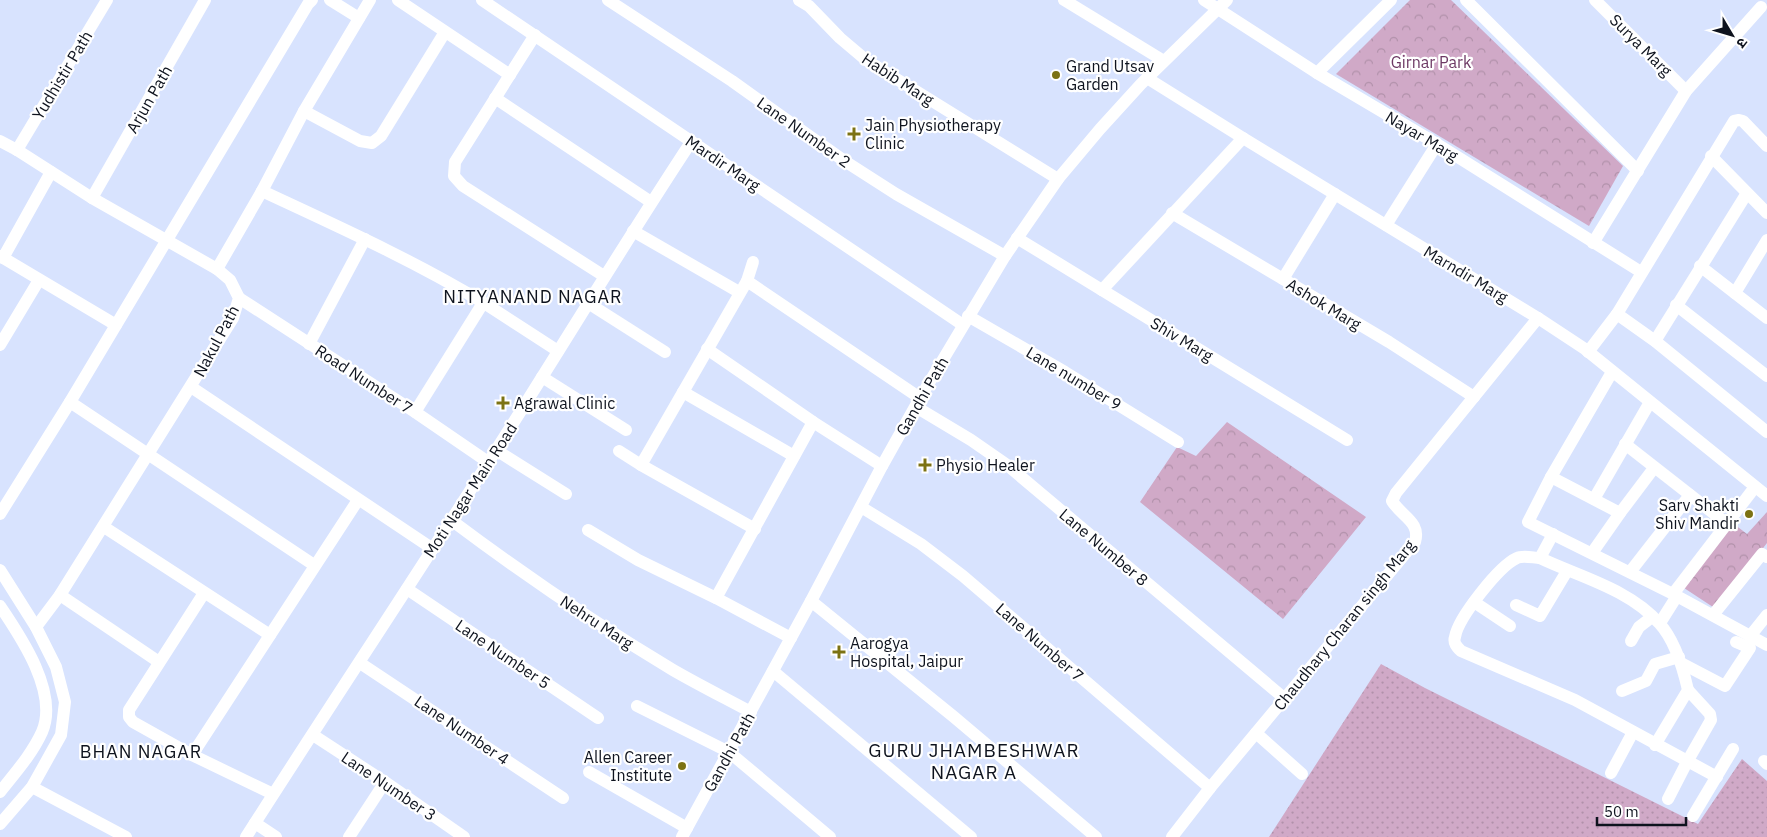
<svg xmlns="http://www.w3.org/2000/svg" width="1767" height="837" viewBox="0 0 1767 837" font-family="'IBM Plex Sans','Noto Sans Devanagari',sans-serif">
	<defs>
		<pattern id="grass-dots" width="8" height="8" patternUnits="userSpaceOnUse" patternTransform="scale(1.25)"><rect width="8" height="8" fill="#d0a9c7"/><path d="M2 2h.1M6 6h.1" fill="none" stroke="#b191aa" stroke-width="1.8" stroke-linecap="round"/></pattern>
		<pattern id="park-crowns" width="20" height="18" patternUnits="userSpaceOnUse" patternTransform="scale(1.25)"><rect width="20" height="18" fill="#d0a9c7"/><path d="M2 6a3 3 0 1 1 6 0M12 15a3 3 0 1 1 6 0" fill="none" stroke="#b191aa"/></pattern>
	</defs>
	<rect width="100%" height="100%" fill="#d8e3fe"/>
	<path fill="url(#grass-dots)" d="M1381,664L1425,688L1698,824L1742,759L1767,781V837H1269Z"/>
	<g fill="url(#park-crowns)">
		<path d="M1410,0H1451L1623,166L1589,226L1336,74Z"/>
		<path d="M1227,422L1366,517L1283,619L1140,502L1177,447L1196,456Z"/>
		<path d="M1767,512V543L1716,609L1681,586L1730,521L1747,534Z"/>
	</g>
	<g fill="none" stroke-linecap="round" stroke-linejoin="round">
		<g stroke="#fff" stroke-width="12">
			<path d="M330,0L359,18"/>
			<path d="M398,0L510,75"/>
			<path d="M482,0L963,325"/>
			<path d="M608,0L732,81L843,160L896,194L1005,256"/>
			<path d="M799,0L809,6L840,38L866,60L1058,179"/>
			<path d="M1064,0L1164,61"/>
			<path d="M1204,0L1317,73L1437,144L1641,272"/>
			<path d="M1466,0L1638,171"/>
			<path d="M1595,0L1686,91"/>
			<path d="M535,35L455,162L454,176L463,186L604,276"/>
			<path d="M1317,73L1391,0"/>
			<path d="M1147,78L1243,138L1538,318L1585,349L1767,496"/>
			<path d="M495,98L651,202"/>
			<path d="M304,111L360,141L372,143L381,136L445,32"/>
			<path d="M0,141L17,150L92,198L217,269L230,280L239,298L233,318L60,595L36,627"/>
			<path d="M17,150L107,0"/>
			<path d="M1711,156L1767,213"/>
			<path d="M262,191C337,226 413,260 484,303C509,319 533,335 558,351"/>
			<path d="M92,198L205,0"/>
			<path d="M1172,213L1389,342L1474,397"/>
			<path d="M1386,225L1437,144"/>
			<path d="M633,231L739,292"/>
			<path d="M1017,238L1347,440"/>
			<path d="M1593,243L1686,91L1761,7"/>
			<path d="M0,256L116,325"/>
			<path d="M3,258L51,172"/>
			<path d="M1700,266L1767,318"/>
			<path d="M217,269L262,191L304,111L370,0"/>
			<path d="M1283,279L1335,194"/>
			<path d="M747,281L920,398"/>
			<path d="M1102,290L1243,138"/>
			<path d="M1735,293L1767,240"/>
			<path d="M239,298L415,412L488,462"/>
			<path d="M588,303L665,352"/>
			<path d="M1676,305L1767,376"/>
			<path d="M1617,314L1655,341L1767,432"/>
			<path d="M968,316L1065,372L1178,442"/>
			<path d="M1655,341L1747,193"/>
			<path d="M309,344L365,239"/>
			<path d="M0,345L39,280"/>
			<path d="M707,349L813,422L882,466"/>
			<path d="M1588,352L1617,314L1734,121L1739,120L1743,121L1767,146"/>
			<path d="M1612,372L1551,477L1528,522L1673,594L1767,645"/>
			<path d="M542,377L626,430"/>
			<path d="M191,387L433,549"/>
			<path d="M683,392L794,456"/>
			<path d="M70,402L314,565"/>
			<path d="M916,407L971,440L1007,465L1284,698"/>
			<path d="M415,412L483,303"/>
			<path d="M1625,444L1726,523"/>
			<path d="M496,450L566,494"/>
			<path d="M619,451L641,465L747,281L753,262"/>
			<path d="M641,465L755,529"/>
			<path d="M1551,477L1620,513"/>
			<path d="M1594,499L1650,402"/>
			<path d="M861,507L921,544L963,576L1210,788"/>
			<path d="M0,514L70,402L308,4L312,0"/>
			<path d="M451,520C523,574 596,624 673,670C699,685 725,698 751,712"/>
			<path d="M104,527L270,635"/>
			<path d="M588,530L638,560L716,598L791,638"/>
			<path d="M1553,534L1540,558C1580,577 1629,589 1659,623C1674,639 1683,668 1688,690L1655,745"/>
			<path d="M1592,553L1620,513L1654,468"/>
			<path d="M1540,558C1534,558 1523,555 1517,558C1499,566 1458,618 1455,637C1453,643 1457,647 1461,651L1575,700L1717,777"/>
			<path d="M0,570L36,627L56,667L65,702L61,735L32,787L0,824"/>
			<path d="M1630,572L1690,495"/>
			<path d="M407,589L598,718"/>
			<path d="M204,593L129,710V717L133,722L192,755L273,794"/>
			<path d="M1673,594L1755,487"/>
			<path d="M60,595L159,662"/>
			<path d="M716,598L813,422"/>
			<path d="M811,601L954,717L1096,837"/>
			<path d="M1474,602L1510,626"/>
			<path d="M1516,605L1540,616L1567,571"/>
			<path d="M0,606C21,637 59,693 42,732C32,754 15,773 0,792"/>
			<path d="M1713,615L1762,554L1767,557"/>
			<path d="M1660,623L1677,596"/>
			<path d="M1751,635L1767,615"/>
			<path d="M1631,641L1639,627L1652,617"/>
			<path d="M360,663L563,798"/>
			<path d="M1681,663L1725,686L1750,648L1736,642"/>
			<path d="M773,671L971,837"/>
			<path d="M1622,691L1646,681L1655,664L1679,657"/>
			<path d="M637,706L729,752L830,837"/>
			<path d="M1256,733L1302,774"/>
			<path d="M313,735L385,782L464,837"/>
			<path d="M192,755L358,500"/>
			<path d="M1764,761L1767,764"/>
			<path d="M589,772L687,828"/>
			<path d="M1611,773L1633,732"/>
			<path d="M32,787L126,837"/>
			<path d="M1668,799L1687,762L1711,720L1710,714L1688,690"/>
			<path d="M1693,816L1733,749"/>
			<path d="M255,823L276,837"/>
			<path d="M246,837C329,707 415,578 498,447C563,345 625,242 691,142"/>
			<path d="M349,837L385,782"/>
			<path d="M682,837L811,601L882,466L920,398L1005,256L1058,179L1100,129L1141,84L1227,0"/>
			<path d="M1172,837L1210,788L1415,542C1421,522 1402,517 1392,501L1396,493L1538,318"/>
		</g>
	</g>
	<g fill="#7c7213" stroke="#fff" stroke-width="2">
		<circle cx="1056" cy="75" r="5"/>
		<path d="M851.5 126.5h5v5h5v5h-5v5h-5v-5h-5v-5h5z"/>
		<path d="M500.5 395.5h5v5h5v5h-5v5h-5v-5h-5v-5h5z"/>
		<path d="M922.5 457.5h5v5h5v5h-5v5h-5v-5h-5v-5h5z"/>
		<circle cx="1749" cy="514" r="5"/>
		<path d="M836.5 644.5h5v5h5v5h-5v5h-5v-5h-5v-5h5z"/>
		<circle cx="682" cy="766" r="5"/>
	</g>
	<g text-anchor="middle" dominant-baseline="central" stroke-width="4.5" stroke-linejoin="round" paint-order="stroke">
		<g font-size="16" fill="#0e131e" stroke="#fff">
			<text transform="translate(1641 45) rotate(45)">Surya Marg</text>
			<text transform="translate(62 75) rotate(-59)">Yudhistir Path</text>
			<text transform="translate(898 79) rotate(33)">Habib Marg</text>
			<text transform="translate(149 99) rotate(-60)">Arjun Path</text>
			<text transform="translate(804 132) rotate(35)">Lane Number 2</text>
			<text transform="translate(1422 136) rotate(31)">Nayar Marg</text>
			<text transform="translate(723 163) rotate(34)">Mardir Marg</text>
			<text transform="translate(1466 274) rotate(31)">Marndir Marg</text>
			<text transform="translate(1324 304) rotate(31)">Ashok Marg</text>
			<text transform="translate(1182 339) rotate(31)">Shiv Marg</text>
			<text transform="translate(216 341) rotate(-62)">Nakul Path</text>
			<text transform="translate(1074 378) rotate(31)">Lane number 9</text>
			<text transform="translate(364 379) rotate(33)">Road Number 7</text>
			<text transform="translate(922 396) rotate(-60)">Gandhi Path</text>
			<text transform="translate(470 490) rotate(-57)">Moti Nagar Main Road</text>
			<text transform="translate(1104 547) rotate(40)">Lane Number 8</text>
			<text transform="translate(597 622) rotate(33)">Nehru Marg</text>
			<text transform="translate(1344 625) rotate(-51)">Chaudhary Charan singh Marg</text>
			<text transform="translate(1040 642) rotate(41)">Lane Number 7</text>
			<text transform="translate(503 654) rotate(34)">Lane Number 5</text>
			<text transform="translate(462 730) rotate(34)">Lane Number 4</text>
			<text transform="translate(729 752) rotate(-61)">Gandhi Path</text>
			<text transform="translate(389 786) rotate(34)">Lane Number 3</text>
		</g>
		<g font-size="16" fill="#6d3964" stroke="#fff">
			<text x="1431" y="62">Girnar Park</text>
		</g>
		<g font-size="16" fill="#0e131e" stroke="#fff" text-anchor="start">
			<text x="1066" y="66">Grand Utsav<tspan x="1066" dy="18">Garden</tspan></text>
			<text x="865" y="125">Jain Physiotherapy<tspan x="865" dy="18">Clinic</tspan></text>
			<text x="514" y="403">Agrawal Clinic</text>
			<text x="936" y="465">Physio Healer</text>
			<text x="1739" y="505" text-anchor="end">Sarv Shakti<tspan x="1739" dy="18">Shiv Mandir</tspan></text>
			<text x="850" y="643">Aarogya<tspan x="850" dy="18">Hospital, Jaipur</tspan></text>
			<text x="672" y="757" text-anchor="end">Allen Career<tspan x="672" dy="18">Institute</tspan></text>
		</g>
		<g font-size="18" letter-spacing="1" fill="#0e131e" stroke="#fff">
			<text x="533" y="296">NITYANAND NAGAR</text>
			<text x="141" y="751">BHAN NAGAR</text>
		</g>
		<g font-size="19" letter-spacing="1" fill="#0e131e" stroke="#fff">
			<text x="974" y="750">GURU JHAMBESHWAR<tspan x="974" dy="22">NAGAR A</tspan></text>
		</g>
	</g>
	<g transform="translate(1732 35) rotate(128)" stroke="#ffffff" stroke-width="4" paint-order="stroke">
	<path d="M0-4L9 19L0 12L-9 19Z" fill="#0e131e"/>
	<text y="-8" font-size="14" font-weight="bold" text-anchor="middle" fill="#0e131e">उ</text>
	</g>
	<path d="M1597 817v8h89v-8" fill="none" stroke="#0e131e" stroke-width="2.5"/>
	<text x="1604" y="817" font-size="15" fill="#0e131e" stroke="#ffffff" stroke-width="4" paint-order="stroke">50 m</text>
</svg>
